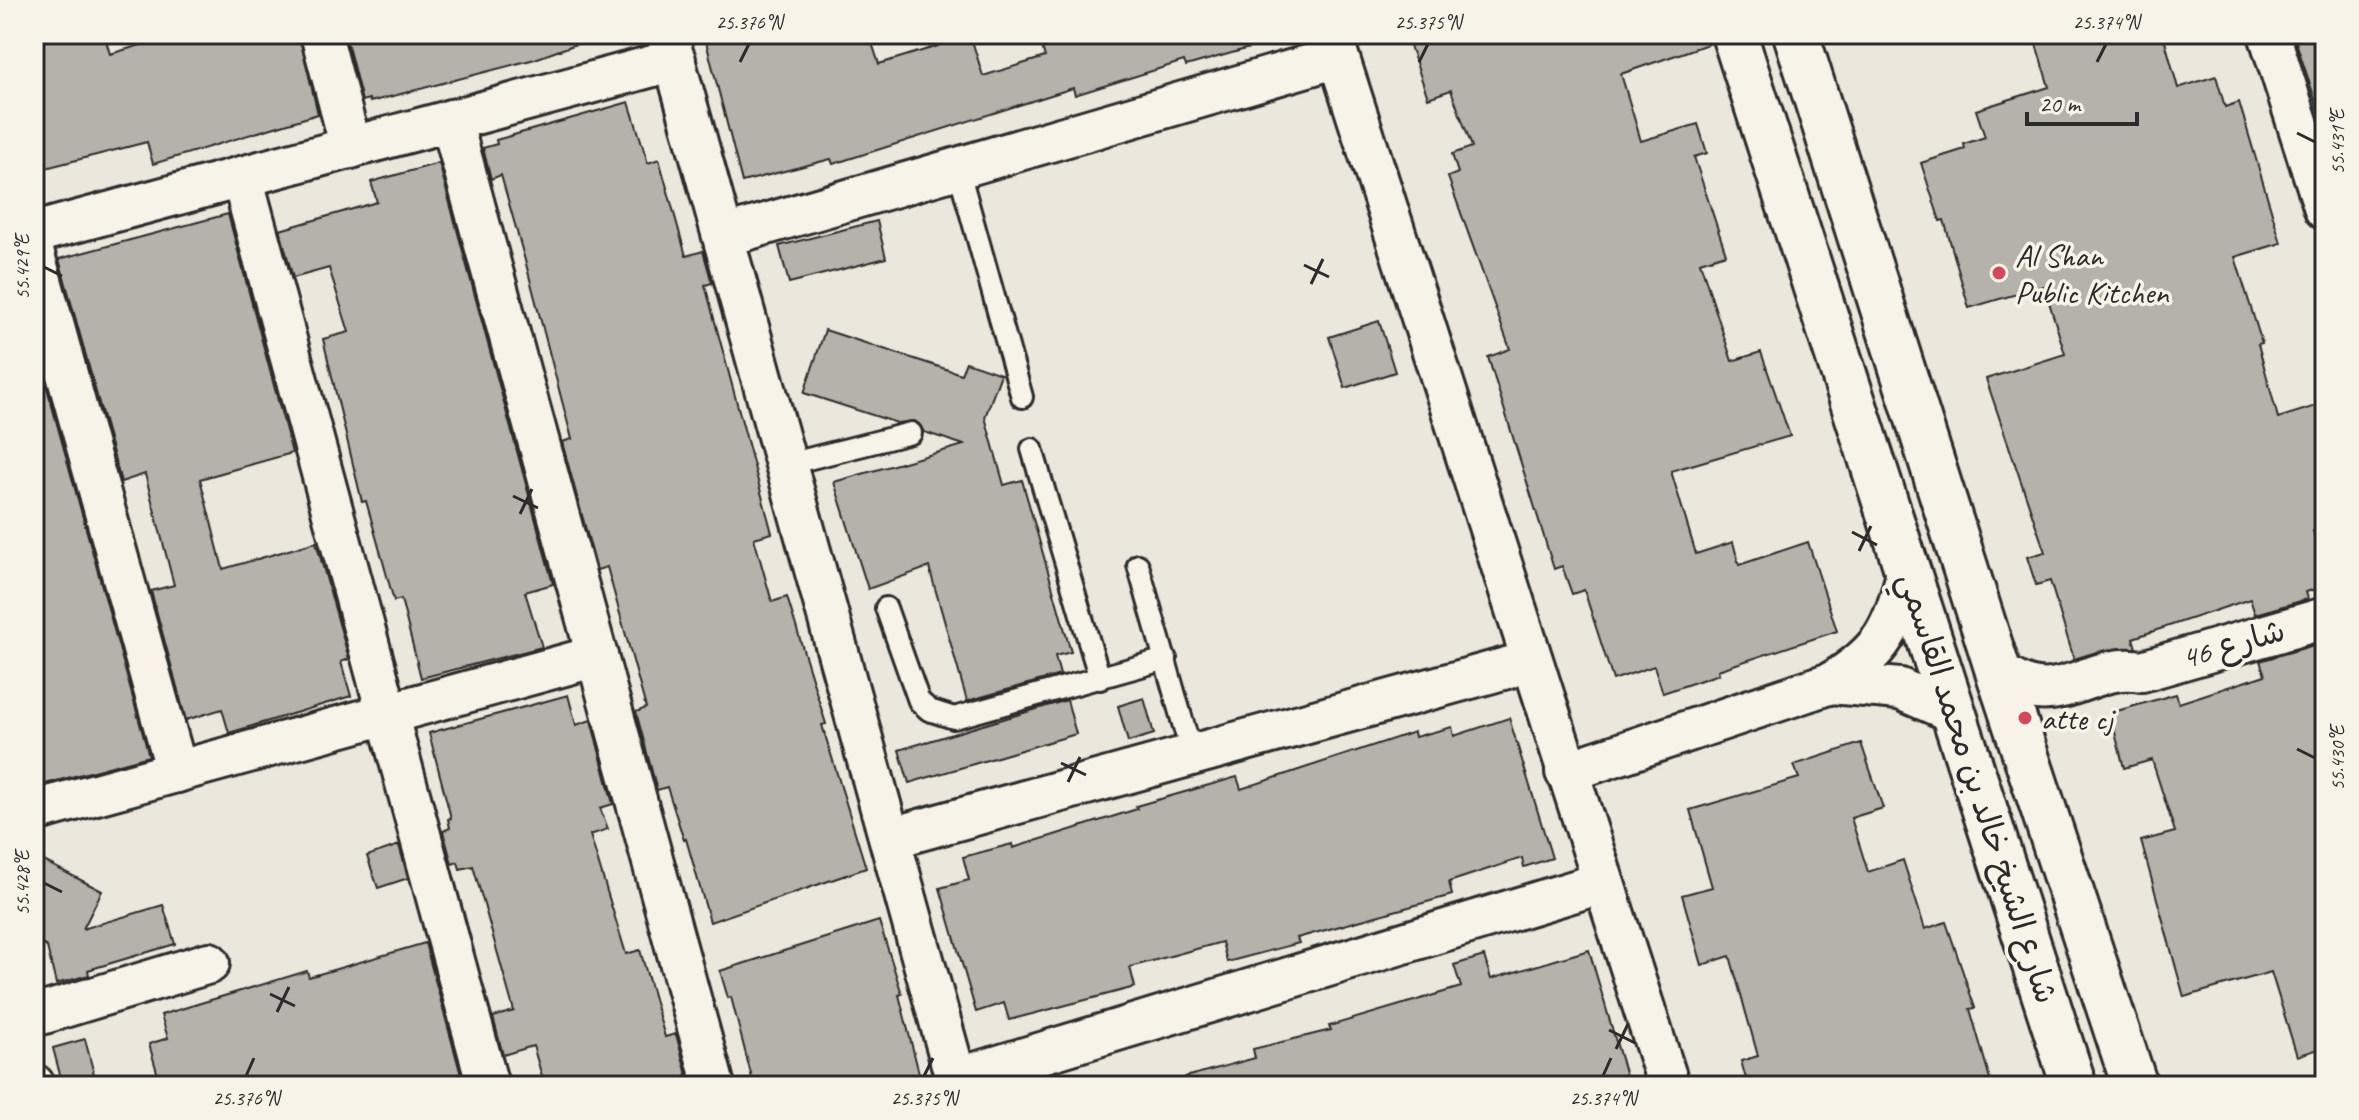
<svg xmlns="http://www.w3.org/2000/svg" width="2359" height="1120" viewBox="0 0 2359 1120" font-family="Caveat,'Playpen Sans Arabic',sans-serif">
	<rect width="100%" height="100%" fill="#ebe7dd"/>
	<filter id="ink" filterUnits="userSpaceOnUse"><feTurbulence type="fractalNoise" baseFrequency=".0125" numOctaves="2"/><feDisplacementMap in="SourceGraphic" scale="16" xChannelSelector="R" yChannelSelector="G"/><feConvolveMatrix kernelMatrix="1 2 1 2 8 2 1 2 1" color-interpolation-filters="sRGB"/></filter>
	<g filter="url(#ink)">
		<g fill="#b5b2ab" stroke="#2b2b2b" stroke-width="2">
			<path d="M34,34H104L110,54L179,34H299L318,114L153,164L147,142L34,171Z"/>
			<path d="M345,34H589L590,39L535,59L370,102L369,99L362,101Z"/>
			<path d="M704,34H869L879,64L938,46L934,34H970L983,76L1045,57L1038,34H1266L1267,43L1186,66L1184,61L1075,95L1073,88L833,164L831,159L742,182Z"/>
			<path d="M1406,34H1710L1711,43L1621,74L1641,141L1698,124L1707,153L1694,157L1726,254L1700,262L1732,361L1761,352L1790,436L1671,471L1696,554L1733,542L1739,565L1808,542L1837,631L1718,670L1719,674L1663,693L1654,666L1613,680L1584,590L1572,594L1562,566L1554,569L1488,357L1510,349L1448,177L1458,173L1452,154L1472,147L1451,90L1428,98Z"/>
			<path d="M2033,34H2163L2178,88L2216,76L2225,107L2239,102L2281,243L2235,257L2262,343L2258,344L2278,418L2325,403V529L2313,531L2325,571V586L2306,592L2308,599L2255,614L2250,599L2133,638L2136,648L2100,651L2074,659L2050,581L2036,585L2027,557L2045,552L1986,379L2065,354L2044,286L1969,308L1944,220L1940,221L1921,163L1965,149L1964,144L1985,137L1976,110L2049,87Z"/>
			<path d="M2305,34H2325V129L2295,39Z"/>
			<path d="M629,102L648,163L659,159L686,256L703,251L712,283L705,285L772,533L754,538L772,602L787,597L826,724L822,725L866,868L710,922L686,839L684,840L667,787L657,790L636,712L646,708L607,567L597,570L562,442L572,439L526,264L501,175L491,179L483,148L497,144L496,140Z"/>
			<path d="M439,163L553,584L525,592L542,647L421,678L401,599L394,601L366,501L362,502L323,339L349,332L329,268L293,278L280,230L377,202L371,182Z"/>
			<path d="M228,214L292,453L200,479L223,569L316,542L349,659L341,662L351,696L229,733L222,709L186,720L151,591L174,585L145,474L121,482L59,259Z"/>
			<path d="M877,221L886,258L789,283L779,246Z"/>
			<path d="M1379,321L1395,372L1345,388L1329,337Z"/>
			<path d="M825,330L961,374L966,362L1001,374L985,417L1004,485L1022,480L1071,652L1055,656L1060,675L967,701L929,567L868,589L834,482L964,445L924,432L915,421L897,423L804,393Z"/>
			<path d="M34,341L149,756L34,787Z"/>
			<path d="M2321,643L2325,656V1047L2297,1056L2271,972L2184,997L2141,841L2175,832L2152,760L2124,768L2110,713L2176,694L2179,703L2265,675L2260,661Z"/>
			<path d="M568,695L576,725L591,720L613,804L600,808L608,829L590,835L626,954L640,950L665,1037L676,1034L690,1086H545L533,1046L503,1055L493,1017L514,1011L473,866L460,869L458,862L452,864L443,831L450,828L448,819L451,818L429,733Z"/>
			<path d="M1144,698L1154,734L1128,742L1118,706Z"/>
			<path d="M1067,700L1076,734L909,783L899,750Z"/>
			<path d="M1509,718L1552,858L1524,867L1522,858L1449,882L1452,895L1297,938L1299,943L1227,962L1222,942L1130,967L1135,987L1101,996L1009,1020L1004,1003L976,1012L940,888L969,880L963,857L1012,844L1013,848L1137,809L1136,806L1237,777L1241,789L1414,732L1415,737L1452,727L1454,736Z"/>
			<path d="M1861,743L1883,808L1851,818L1868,872L1903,860L1925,929L1946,922L1975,1008L1970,1009L1992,1086H1748L1741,1061L1758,1056L1730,956L1702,965L1682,895L1712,887L1690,810L1799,778L1794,765Z"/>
			<path d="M399,845L408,878L378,888L367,856Z"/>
			<path d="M34,856L102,891L83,929L163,905L175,944L88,970L89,975L56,984L47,947L34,940Z"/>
			<path d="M879,921L902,994L899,995L920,1077L886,1086H754L731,997L728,998L720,971Z"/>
			<path d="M425,943L464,1086H161L149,1044L168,1038L161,1015L307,971L309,977Z"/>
			<path d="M1589,950L1629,1086H1186L1185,1077L1255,1058L1253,1049L1331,1030L1329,1026L1461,987L1454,965L1484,956L1491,979Z"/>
			<path d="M85,1039L97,1086H63L53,1048Z"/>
		</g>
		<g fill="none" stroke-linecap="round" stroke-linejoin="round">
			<defs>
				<g id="lane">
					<path d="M958,168L1022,397"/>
					<path d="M1032,449L1100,679"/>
					<path d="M788,464L911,433"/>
					<path d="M1138,565L1192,755"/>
					<path d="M886,608L919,701L929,710L954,718L1166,659"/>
				</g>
				<g id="street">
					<path d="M321,34L351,148"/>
					<path d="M667,34L958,1086"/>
					<path d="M1331,34L1669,1086"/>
					<path d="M2269,34L2325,209"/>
					<path d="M451,120L714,1086"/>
					<path d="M242,177L488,1086"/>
					<path d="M34,233L675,60"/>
					<path d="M725,236L1338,57"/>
					<path d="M34,255L177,772"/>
					<path d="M1998,671C2056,717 2086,661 2142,671L2325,618"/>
					<path d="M1831,683L1900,689L1953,712"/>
					<path d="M1566,772L1831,683C1884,651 1893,629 1908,570"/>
					<path d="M34,811L597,656"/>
					<path d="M891,838L1532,661"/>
					<path d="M34,1016L209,963"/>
					<path d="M956,1079L1601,883"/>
					<path d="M34,1085V1086"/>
				</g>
				<g id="secondary">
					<path d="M1734,34L2074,1086"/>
					<path d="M1796,34L1998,671L2135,1086"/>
				</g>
			</defs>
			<use href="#lane" stroke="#2b2b2b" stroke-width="26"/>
			<use href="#street" stroke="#2b2b2b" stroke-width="46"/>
			<use href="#secondary" stroke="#2b2b2b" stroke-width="50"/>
			<use href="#lane" stroke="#f7f3e8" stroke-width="20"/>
			<use href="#street" stroke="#f7f3e8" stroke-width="40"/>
			<use href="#secondary" stroke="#f7f3e8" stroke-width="44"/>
		</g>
	</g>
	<path fill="none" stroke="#2b2b2b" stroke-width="3" d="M740,62L749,44M1419,62L1428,44M2097,62L2106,44M2297,133L2315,142M1304,265L1329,277M44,267L62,276M1311,284L1323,259M513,496L538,508M520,514L532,489M1852,532L1877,545M1859,551L1871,526M2297,749L2315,758M1061,763L1086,775M1068,782L1080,757M44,883L62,892M270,994L295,1006M277,1012L289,987M1609,1030L1635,1043M1616,1049L1628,1024M246,1076L254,1058M924,1076L933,1058M1603,1076L1611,1058"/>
	<g fill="#d1495b" stroke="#f7f3e8" stroke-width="3">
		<circle cx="1999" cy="273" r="8"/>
		<circle cx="2025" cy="718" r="8"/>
	</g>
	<g text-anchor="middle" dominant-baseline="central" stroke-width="7" stroke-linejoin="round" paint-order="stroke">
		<g font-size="32" fill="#2b2b2b" stroke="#f7f3e8" text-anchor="start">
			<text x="2015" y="255">Al Shan<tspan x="2015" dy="37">Public Kitchen</tspan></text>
			<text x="2041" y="718">atte cj</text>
		</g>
		<g font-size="32" fill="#2b2b2b" stroke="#f7f3e8">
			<text transform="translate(2233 644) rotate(-16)">شارع 46</text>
			<text transform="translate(1978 788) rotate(72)">شارع الشيخ خالد بن محمد القاسمي</text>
		</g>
	</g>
	<rect width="2359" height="1120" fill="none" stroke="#f7f3e8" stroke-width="88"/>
	<path d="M2027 112v12h110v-12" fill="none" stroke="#2b2b2b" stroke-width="4"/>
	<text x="2039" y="112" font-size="24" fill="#2b2b2b" stroke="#f7f3e8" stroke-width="6" paint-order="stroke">20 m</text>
	<rect x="44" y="44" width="2271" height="1032" fill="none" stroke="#2b2b2b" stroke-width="3"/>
	<g font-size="20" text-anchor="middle" fill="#2b2b2b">
		<text x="749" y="29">25.376°N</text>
		<text x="1428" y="29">25.375°N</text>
		<text x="2106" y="29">25.374°N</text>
		<text transform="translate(2337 142) rotate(-90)" y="7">55.431°E</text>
		<text transform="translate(22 267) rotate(-90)" y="7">55.429°E</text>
		<text transform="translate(2337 758) rotate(-90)" y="7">55.430°E</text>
		<text transform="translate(22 883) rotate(-90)" y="7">55.428°E</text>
		<text x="246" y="1105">25.376°N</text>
		<text x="924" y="1105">25.375°N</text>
		<text x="1603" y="1105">25.374°N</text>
	</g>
</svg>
